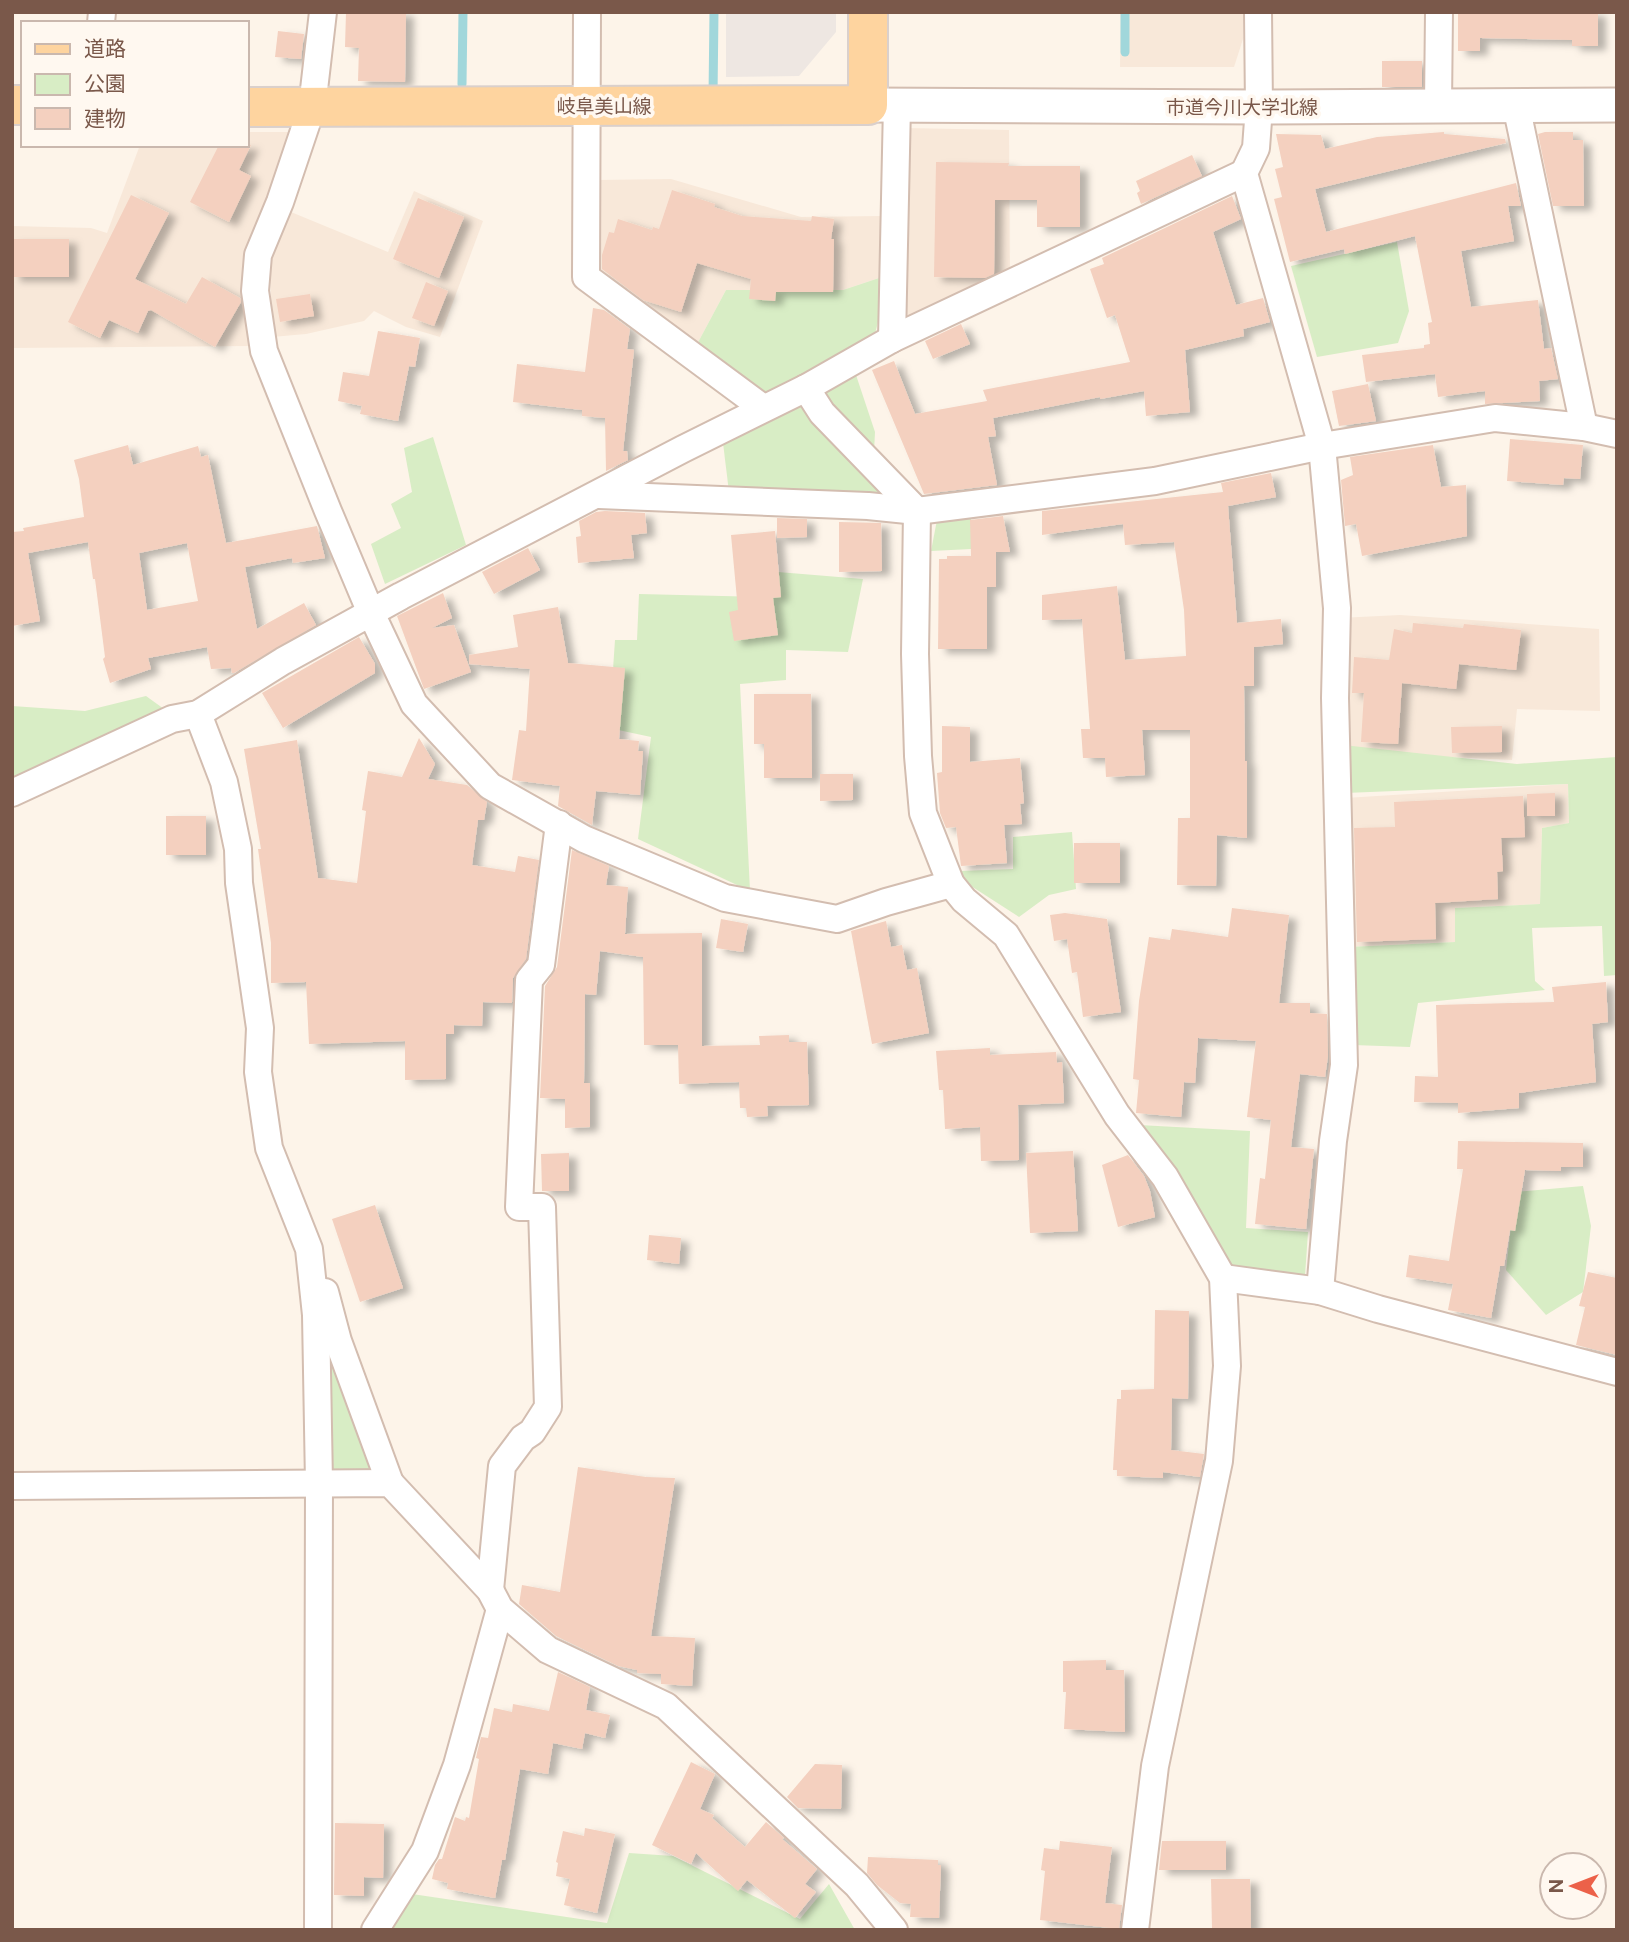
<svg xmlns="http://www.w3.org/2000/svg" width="1629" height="1942" viewBox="0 0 1629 1942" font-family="'Public Sans','Noto Sans JP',sans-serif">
	<defs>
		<filter id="shadow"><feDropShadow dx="8" dy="4.5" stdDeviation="3.5" flood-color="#0004"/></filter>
	</defs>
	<rect width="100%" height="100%" fill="#fdf4e9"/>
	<g fill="#f8e8d9">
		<path d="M1121,12H1243V39L1234,67H1120Z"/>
		<path d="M905,128L1009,130L1010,278L912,321L903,311Z"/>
		<path d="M247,132H290L250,346L12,348V226L91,228L107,233L140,145H247Z"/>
		<path d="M671,179L801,217L881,216L882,277L843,290H726L695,348L597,279L598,180Z"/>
		<path d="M414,191L483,221L440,337L406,327L374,311L364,321L306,334L272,337L270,264L291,212L388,252Z"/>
		<path d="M1400,615L1599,629L1600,711L1517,709L1512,760L1341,752L1339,618Z"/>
		<path d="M1568,784L1569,823L1542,828L1540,904L1455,908V942L1348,947L1345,798Z"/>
	</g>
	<path fill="#eee7e2" d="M726,12H836V32L799,76L726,77Z"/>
	<g fill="#d8edc5">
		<path d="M1397,242L1409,311L1398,343L1317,357L1291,266Z"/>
		<path d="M882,277L881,310L873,342L773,394L758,395L695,348L726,290H843Z"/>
		<path d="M854,369L875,432L874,452L824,404L825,383Z"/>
		<path d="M784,404L807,407L896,499L729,492L723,443Z"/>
		<path d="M433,437L466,545L385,584L371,544L401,528L391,504L412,492L404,448Z"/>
		<path d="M971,516V549L931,551L937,520Z"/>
		<path d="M778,572L863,579L848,652L786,650V680L740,684L750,891L638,839L651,737L609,728L615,640H637L639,594L769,597Z"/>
		<path d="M146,696L164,709L12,784V706L85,711Z"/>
		<path d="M1343,745L1517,764L1617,757V975L1604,976L1602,926L1532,928L1535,981L1545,990L1418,1003L1410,1047L1353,1045L1348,947L1455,942V908L1540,904L1542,828L1569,823L1568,784L1345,793Z"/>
		<path d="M1072,832L1076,889L1049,895L1019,917L971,886L960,871L1013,869V837Z"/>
		<path d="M1139,1125L1250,1131L1246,1228L1308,1232L1305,1276L1222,1265Z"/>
		<path d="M1583,1186L1591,1226L1583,1292L1546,1315L1506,1270L1515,1192Z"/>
		<path d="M330,1359L339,1361L383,1476L332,1475Z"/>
		<path d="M629,1853L673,1856L800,1919L829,1884L855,1930H392L412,1894L607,1923Z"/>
	</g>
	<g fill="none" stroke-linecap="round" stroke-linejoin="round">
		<g stroke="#a1d7db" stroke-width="9">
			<path d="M1125,12V52"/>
			<path d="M462,84L463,12"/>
			<path d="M713,96L714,12"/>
		</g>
	</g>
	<g fill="#f4d0bf" fill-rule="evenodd" filter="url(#shadow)">
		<path d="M346,12H406L405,82L358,81L359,48L345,47Z"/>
		<path d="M1458,12H1598V46H1572V40L1480,38V51H1458Z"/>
		<path d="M278,31L304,34L301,59L275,57Z"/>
		<rect x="1382" y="61" width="40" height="26"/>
		<path d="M1444,132V134L1505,139L1506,143L1315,189L1326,232L1516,183L1521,206H1508L1514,241L1461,251L1471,307L1538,300L1544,349L1551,348L1558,379L1539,381L1540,401L1485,404V391L1438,397L1435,374L1366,382L1362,355L1424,348V345L1430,344L1428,323L1432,322L1415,236L1345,254L1344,249L1290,262L1274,199L1282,197L1275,169L1283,167L1276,134L1321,135L1325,149L1377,137Z"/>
		<path d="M1545,132H1573V140H1583L1584,206H1553L1538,134Z"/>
		<path d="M219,145H251L239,170L251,176L229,222L190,202Z"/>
		<path d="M1192,155L1202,176L1141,204L1137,193L1140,191L1136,181Z"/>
		<path d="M936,162L1009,163L1008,166H1080V227H1037V200H995L994,274L985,278L934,277Z"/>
		<path d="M672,190L715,204L714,207L742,216L811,221L812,216L834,219L831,239H834L833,292H776L775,301L749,299L751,279L697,263L681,312L643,300L602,269V255L609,232L614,233L618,219L652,230L653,227L659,229Z"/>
		<path d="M131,195L169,213L135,279L186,304L202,277L240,298L241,302L215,347L151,310L148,311L138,333L109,320L100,338L68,322Z"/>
		<path d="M1232,196L1241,219L1213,232L1236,305L1263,298L1270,322L1243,329L1244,336L1185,350L1190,412L1146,416L1144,391L1100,399V397L993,418L996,436L988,437L997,485L924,494L872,370L894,361L915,414L987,401L983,390L1130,362L1115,315L1107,318L1090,269L1104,264L1102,258Z"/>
		<path d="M418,198L464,217L439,278L393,259Z"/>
		<rect x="12" y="239" width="57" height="38"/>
		<path d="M426,282L448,291L434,326L412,318Z"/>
		<path d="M310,294L314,316L280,322L276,299Z"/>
		<path d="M593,308L604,310L630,329L627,349L634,350L623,451H627L628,460L606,471L605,418L582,416V410L513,402L517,364L585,372Z"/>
		<path d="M961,324L970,344L933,359L925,341Z"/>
		<path d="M378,331L420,338L415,367L409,366L398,421L360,414L362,406L338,401L343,372L369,376Z"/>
		<path d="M1368,384L1376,421L1339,426L1332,391Z"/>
		<path d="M1510,439L1583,445L1580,479L1564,478L1563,485L1507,481Z"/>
		<path d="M128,445L133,465L198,446L201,457L208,455L226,543L317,526L325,558L293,563L292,558L245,567L257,629L304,603L316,625L234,673H232L231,668L211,669L207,647L148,658L151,669L110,683L103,659L105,657L95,579H93L88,542L28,553L40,621L12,626V532L24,531L23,528L84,517L79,479L74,460ZM187,543L198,601L147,610L139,553Z"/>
		<path d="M1433,445L1441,487L1466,485L1467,536L1362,556L1356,524L1345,526L1341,480L1353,475L1350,457Z"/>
		<path d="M1271,473L1276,497L1228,506L1237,623L1281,619L1283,644L1254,647V686H1244L1245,761H1247V838L1217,835L1216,886L1177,885L1178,818H1190V730H1142L1145,775L1106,777L1105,758H1083L1081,729H1090L1082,619L1042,620V595L1117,586L1125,660L1186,656L1184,610L1174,542L1125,545L1123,524L1042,535V511L1223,492L1221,483Z"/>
		<path d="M605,511L645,513L647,533L631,535L634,558L578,563L576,537L581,536L579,521L596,512Z"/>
		<path d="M1003,516L1010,552H996V587H987V649H938L939,559H947V556H971L970,520Z"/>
		<path d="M777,518L807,519V537L777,538Z"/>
		<path d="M839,522L881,523L882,571L839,572Z"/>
		<path d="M775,531L781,597L773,598L778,635L734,641L729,612L738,610L731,535Z"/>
		<path d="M528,548L540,570L494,594L482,572Z"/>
		<path d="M443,593L452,618L432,628L454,625L471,672L424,689L397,616Z"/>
		<path d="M558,607L568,663L625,668L619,739L639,741L638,751H643L640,795L596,791L592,825L558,806L560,786L512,780L519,730L526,731L530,669L469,664V655L518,647L513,615Z"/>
		<path d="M1413,623L1463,628L1464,624L1521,630L1516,670L1459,664L1456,689L1402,683L1398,744L1361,742L1364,693H1352L1354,657L1389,660L1394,629L1412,633Z"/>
		<path d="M359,637L375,664V673L283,728L262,693Z"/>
		<path d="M754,694H811L812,778H764V744H754Z"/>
		<path d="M942,726L970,727V762L1020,758L1024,803L1020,804L1022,824L1004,825L1007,863L961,866L956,827L946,828L940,813L937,773L942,772Z"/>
		<path d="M1502,726V752L1452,753L1451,727Z"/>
		<path d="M419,738L435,764L428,779L467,785L487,802L484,820H478L472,865L515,872L518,856L539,860L526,959L513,978L512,1003L483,1002L482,1026L454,1025V1034H446V1079L405,1080V1041L309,1044L306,982L271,983V943L258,849H261L244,749L297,740L318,878L357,883L366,811L362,810L368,771L402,777Z"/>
		<path d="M820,774H853V800L820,801Z"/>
		<path d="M1555,793V816H1527V794Z"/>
		<path d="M1523,796L1525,837L1501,838L1503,871L1497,872L1498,899L1435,903L1436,939L1357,942L1354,828L1395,827L1394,802Z"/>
		<rect x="166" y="816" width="40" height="39"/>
		<rect x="1074" y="843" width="46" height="40"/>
		<path d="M572,850L609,866L606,885L628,887L625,934L702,933V1046L760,1045L759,1036L789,1035V1042H807L809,1105L767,1106L768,1116L747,1117L746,1108H740L739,1082L679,1084L678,1045H644L643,957L600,951L596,995L585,994L584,1083H590V1127L565,1128V1099L540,1098L545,986L557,967Z"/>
		<path d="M1232,908L1289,915L1279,1003H1310V1013L1327,1014L1328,1056L1325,1077L1300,1074L1291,1147L1314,1149L1306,1229L1255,1224L1260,1178L1265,1179L1271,1120L1247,1117L1256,1041L1198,1038L1195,1083L1184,1082L1181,1117L1136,1113L1139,1080L1133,1079L1139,1001L1149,937L1170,940L1172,929L1228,937Z"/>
		<path d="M1065,913L1107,919L1121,1012L1083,1017L1077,972L1072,973L1067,939L1054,941L1050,915Z"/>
		<path d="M721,919L748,924L743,952L716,948Z"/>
		<path d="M886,921L891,947L902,945L907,970L917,968L929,1033L872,1044L851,931Z"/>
		<path d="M1606,982L1608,1022L1592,1024L1596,1082L1519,1093V1108L1458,1113V1103L1414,1102L1415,1076L1438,1077L1436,1005L1554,1002L1552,987Z"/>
		<path d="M990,1048V1055L1056,1052L1057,1063L1062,1062L1064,1103L1018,1105L1019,1160L981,1161L980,1127L945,1129L943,1090H939L936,1051Z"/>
		<path d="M1458,1141L1583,1143V1167H1561V1171L1525,1170L1515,1231L1510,1230L1504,1266H1500L1491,1318L1448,1310L1453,1284L1406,1277L1409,1255L1449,1261L1463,1169H1457Z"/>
		<path d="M1073,1151L1078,1231L1030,1233L1026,1153Z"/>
		<path d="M569,1153V1191H542L541,1154Z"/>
		<path d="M1128,1155L1144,1176L1150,1191L1155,1217L1118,1227L1102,1165Z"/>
		<path d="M375,1205L403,1288L360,1302L332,1219Z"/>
		<path d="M649,1235L681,1238L679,1264L647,1260Z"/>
		<path d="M1588,1272L1617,1278V1355L1576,1345L1585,1307L1579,1306Z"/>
		<path d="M1155,1310L1189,1311L1188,1399L1172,1398L1171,1450L1204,1454L1200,1477L1163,1472V1478L1117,1476V1470H1113L1117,1399H1121V1390L1154,1389Z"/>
		<path d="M578,1467L646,1477L675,1478L651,1636L695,1638L692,1686L661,1684V1674L637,1673V1670L618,1666L556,1636L519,1604L522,1585L560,1592Z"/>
		<path d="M1106,1660V1670H1124L1125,1732L1064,1729L1066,1692H1063V1661Z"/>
		<path d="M558,1672L590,1687L586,1710L610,1715L605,1738L585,1733L582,1749L553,1743L548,1774L520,1769L505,1860H502L495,1898L447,1889L448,1883L432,1879L435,1865L439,1859H442L455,1817L465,1821L466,1817L469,1818L479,1759L476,1758L477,1753L481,1737L488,1738L494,1708L512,1712L513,1704L549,1711Z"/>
		<path d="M691,1762L715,1774L700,1809L714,1815L712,1818L745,1847L766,1822L784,1838L782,1839L817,1869L805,1884L816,1892L795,1918L747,1880L738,1891L696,1853L691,1864L652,1845Z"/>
		<path d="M815,1764L842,1765L841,1809L798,1808L787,1797Z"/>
		<path d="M335,1823L384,1824L383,1878L364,1877V1896L334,1895Z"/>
		<path d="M585,1828L615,1834L597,1913L564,1905L570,1879L556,1876L558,1863L556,1862L563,1831L584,1836Z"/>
		<path d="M1060,1841L1112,1847L1105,1903L1122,1905L1119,1929L1040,1920L1045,1871L1041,1870L1044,1848L1059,1850Z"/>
		<path d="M1162,1841H1226V1870H1159Z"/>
		<path d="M868,1857L938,1860V1865H941L939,1918L910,1917L911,1904L900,1903L877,1885L867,1873Z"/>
		<path d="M1211,1879H1250L1251,1929H1212Z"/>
	</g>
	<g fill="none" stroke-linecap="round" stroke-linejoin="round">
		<defs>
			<g id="minor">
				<path d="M323,12L312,107L280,202L258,255L255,291L264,351L328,511L371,613L414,704L490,786L584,839L725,898L837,919L886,902L951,884"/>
				<path d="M587,12L586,277L763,408"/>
				<path d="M1258,12L1259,107L1256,148L1244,173L1322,446L1337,608L1335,698L1344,1065L1333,1141L1320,1291"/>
				<path d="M101,23L102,12"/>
				<path d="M1438,105L1439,12"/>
				<path d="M1516,105L1584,427"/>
				<path d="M892,339L897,105"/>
				<path d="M806,388L822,413L917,511L915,654L918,756L923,813L951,884L964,900L1006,935L1117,1115L1165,1177L1223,1278L1227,1366L1219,1461L1155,1766L1135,1930"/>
				<path d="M599,495L868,506L917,511L1155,481L1322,446L1495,418L1584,427L1617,434"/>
				<path d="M198,714L224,782L238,849L239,883L260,1028L258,1072L269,1148L309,1249L316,1315L319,1483L318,1930"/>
				<path d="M12,793L172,719L198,714L283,661L401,596L683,449L806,388L892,339L1244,173"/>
				<path d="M1223,1278L1320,1291L1378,1309L1617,1372"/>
				<path d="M325,1292L338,1341L390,1483"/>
				<path d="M12,1486L390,1483L490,1590L500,1609L548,1650L666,1706L857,1885L894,1930"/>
				<path d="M490,1590L502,1466L523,1438L532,1432L548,1407L542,1207H519L529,980L541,965L559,824"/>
				<path d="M375,1930L425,1851L457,1765L500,1609"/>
			</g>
			<path id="tertiary" d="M868,105L1259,107L1617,105"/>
			<g id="primary">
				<path d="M12,105H23"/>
				<path d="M247,107L868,105V12"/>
			</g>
		</defs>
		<use href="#minor" stroke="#d3bdb0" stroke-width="30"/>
		<use href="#tertiary" stroke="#d3bdb0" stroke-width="37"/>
		<use href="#primary" stroke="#dad0cc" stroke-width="42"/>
		<use href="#minor" stroke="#fff" stroke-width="26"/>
		<use href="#tertiary" stroke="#fff" stroke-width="33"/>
		<use href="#primary" stroke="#fed49f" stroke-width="38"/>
	</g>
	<g text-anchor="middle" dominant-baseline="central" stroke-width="7" stroke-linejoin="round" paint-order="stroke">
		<g font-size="19" fill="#7a584a" stroke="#fff8f0">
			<text x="604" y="106">岐阜美山線</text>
			<text x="1242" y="107">市道今川大学北線</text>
		</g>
	</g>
	<rect width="1629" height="1942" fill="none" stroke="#7a584a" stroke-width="28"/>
	<rect x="21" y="21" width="228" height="126" fill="#fff8f0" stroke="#cab8ae" stroke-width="2"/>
	<rect x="35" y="44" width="35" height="10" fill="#fed49f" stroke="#cab8ae" stroke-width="2"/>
	<text x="84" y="56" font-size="21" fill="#7a584a">道路</text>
	<rect x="35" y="74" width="35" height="21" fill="#d8edc5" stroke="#cab8ae" stroke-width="2"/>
	<text x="84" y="91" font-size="21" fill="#7a584a">公園</text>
	<rect x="35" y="108" width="35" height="21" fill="#f4d0bf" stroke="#cab8ae" stroke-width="2"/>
	<text x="84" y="126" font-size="21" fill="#7a584a">建物</text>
	<g transform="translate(1573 1886) rotate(270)"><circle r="33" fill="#fff8f0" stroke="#cab8ae" stroke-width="2"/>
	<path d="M0-5L12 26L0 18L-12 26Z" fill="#ec6149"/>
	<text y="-10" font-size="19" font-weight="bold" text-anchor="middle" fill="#7a584a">N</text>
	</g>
</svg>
